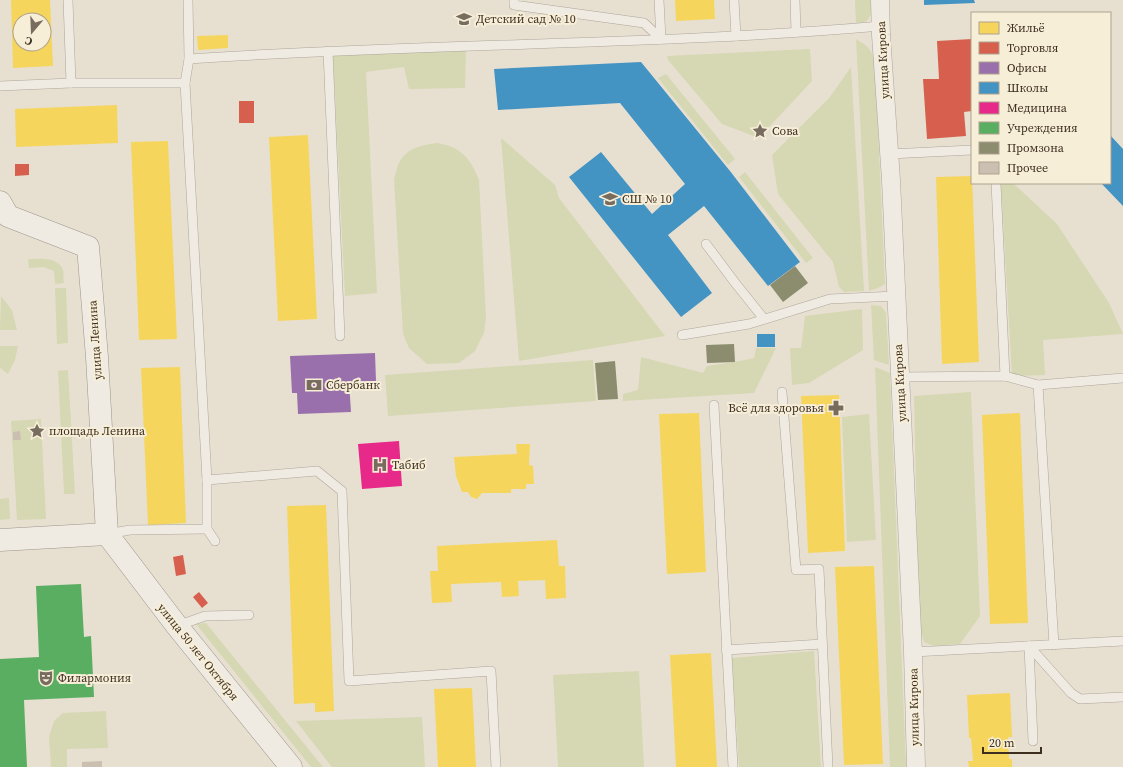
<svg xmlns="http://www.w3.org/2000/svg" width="1123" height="767" viewBox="0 0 1123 767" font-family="'Source Serif 4',serif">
	<rect width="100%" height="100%" fill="#e7e0d1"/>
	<g fill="#d6d7b3">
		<path d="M855,0H872L873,11L867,21L856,24Z"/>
		<path d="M856,39C869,47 871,49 875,63L885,284L878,288L869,291Z"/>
		<path d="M810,49L812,81L759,138L722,124L668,60L667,56Z"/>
		<path d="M466,50L465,88L409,89L404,67L366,72L377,293L345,296L333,55Z"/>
		<path d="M851,67L864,291L844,292L839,287L833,262L778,194L772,155L830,97Z"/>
		<path d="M666,74L735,159L728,165L658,78Z"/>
		<path d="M501,138L555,185L559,198L665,336L519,361Z"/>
		<path d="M437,143C442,144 448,145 452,147C467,154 473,165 479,180L486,317L484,333L475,351L459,363L427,364L409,348L403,334L394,179C396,174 397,166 400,161C409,147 422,145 437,143Z"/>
		<path d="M745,172L813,258L806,263L739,177Z"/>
		<path d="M1002,183H1013L1057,224L1109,303L1123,334L1043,340L1045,375L1012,376L1001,185Z"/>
		<path d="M28,259C39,259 58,256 63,270C64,274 63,280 64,283L55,284L54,271L43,267L29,268Z"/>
		<path d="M55,288H66L68,343L57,344Z"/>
		<path d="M1,296L12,310L17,330H0Z"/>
		<path d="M871,305L881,306L886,313L889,365L874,360Z"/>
		<path d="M862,309L863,350L809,383L792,385L790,348H801L805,316Z"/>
		<path d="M0,346H18L15,360L8,374L0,368Z"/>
		<path d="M756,348H776L754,393L623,401V394L638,390L641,357L703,373L707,366L735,362L754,358Z"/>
		<path d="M593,360L596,401L388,416L385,375Z"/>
		<path d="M875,367L890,373L906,767H890Z"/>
		<path d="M68,370L75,494H64L58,371Z"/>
		<path d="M971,392L980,616L960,644L934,646L924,642L919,624L914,396Z"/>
		<path d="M869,414L876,540L847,542L842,417Z"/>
		<path d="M41,419L46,519L17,520L11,421Z"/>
		<path d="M9,498L10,519L0,520V499Z"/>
		<path d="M206,623L323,767H311L196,624Z"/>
		<path d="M814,651L821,767H739L732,658Z"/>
		<path d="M639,671L644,767H558L553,675Z"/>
		<path d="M106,711L108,748L67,749V767H51L49,737L54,721L63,713Z"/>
		<path d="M422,717L425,767H332L296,721Z"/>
	</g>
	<g fill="#f6d55c" fill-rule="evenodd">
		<path d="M11,0H50L53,66L13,68ZM20,20H44V44H20Z"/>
		<path d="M675,0H714L715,19L676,21Z"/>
		<path d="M228,35V48L198,50L197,36Z"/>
		<path d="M117,105L118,143L16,147L15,109Z"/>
		<path d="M308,135L317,319L278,321L269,137Z"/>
		<path d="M168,141L177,339L139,340L131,142Z"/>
		<path d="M972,176L979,362L942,364L936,177Z"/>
		<path d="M180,367L186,523L148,525L141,368Z"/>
		<path d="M839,395L845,551L808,553L801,396Z"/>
		<path d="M699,413L706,572L667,574L659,414Z"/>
		<path d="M1020,413L1028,623L990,624L982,415Z"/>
		<path d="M516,444H530L529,465L533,466L534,484H526V489H511V493H482L477,499L471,497L468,492H462L456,476L454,457L517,454Z"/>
		<path d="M326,505L334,711L315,712V703L294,704L287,506Z"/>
		<path d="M557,540L559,566H565L566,598L546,599L545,580L518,581L519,596L502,597L501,582L451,584L452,602L432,603L430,571H438L437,546Z"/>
		<path d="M874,566L883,764L844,765L835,567Z"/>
		<path d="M711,653L717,767H676L670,655Z"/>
		<path d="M472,688L476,767H438L434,689Z"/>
		<path d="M1010,693L1012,737H1008L1009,759H1012V767H969L968,761H973L971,738H969L967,695Z"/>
	</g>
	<g fill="#d6604d">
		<path d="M972,39V111L964,112L966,136L927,139L923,79H939L937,41Z"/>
		<rect x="239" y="101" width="15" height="22"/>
		<path d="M15,164H29V175L15,176Z"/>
		<path d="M183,555L186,574L176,576L173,557Z"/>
		<path d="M199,592L208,603L202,608L193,597Z"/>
	</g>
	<path fill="#9970ab" d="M375,353L376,381L349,382L351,412L298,414L297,393H292L290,356Z"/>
	<g fill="#4393c3">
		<path d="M924,0H974L975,3L924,5Z"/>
		<path d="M641,62L730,171L800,262L768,286L704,206L668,235L712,293L681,317L569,177L601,152L652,214L685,184L620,103L498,110L494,69Z"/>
		<path d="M1110,135L1123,149V206L1101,183H1110Z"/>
		<rect x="757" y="334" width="18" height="13"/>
	</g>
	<path fill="#e7298a" d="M399,441L402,486L362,489L358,444Z"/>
	<path fill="#5aae61" d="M81,584L84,637L91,636L94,697L24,700L27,767H0V659L39,657L36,586Z"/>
	<g fill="#8c8c6e">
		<path d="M795,266L808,283L783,302L770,285Z"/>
		<path d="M734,344L735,362L707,363L706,345Z"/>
		<path d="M615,361L618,399L598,400L595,363Z"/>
	</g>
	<g fill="#cbbfb2">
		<path d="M20,431L21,440H13V432Z"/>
		<path d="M102,761V767H82V762Z"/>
	</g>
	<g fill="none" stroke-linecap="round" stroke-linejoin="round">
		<defs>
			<g id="lane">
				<path d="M68,0L71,83"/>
				<path d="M514,0V5L644,23L661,39"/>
				<path d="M659,0L661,39"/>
				<path d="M734,0L736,36"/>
				<path d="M795,0L796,32"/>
				<path d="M328,51L340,336"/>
				<path d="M189,59C420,43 651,46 881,26"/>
				<path d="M0,86L71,83H185L189,59L188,0"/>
				<path d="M889,154L972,150"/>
				<path d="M996,183L1005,376"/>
				<path d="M706,244L736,284L764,319"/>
				<path d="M682,335L749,324L830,299L896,296"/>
				<path d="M900,377L1005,376L1038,385L1054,645"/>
				<path d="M1038,385L1123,378"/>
				<path d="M782,392L796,570L819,569L828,767"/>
				<path d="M714,405L733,767"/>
				<path d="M207,480L317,471L342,491L349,681L491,671L496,767"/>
				<path d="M207,529L215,541"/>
				<path d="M107,534L130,530L207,529V480L185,83"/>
				<path d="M177,626L205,616L249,615"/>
				<path d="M1029,646L1071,693L1080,699L1123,697"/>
				<path d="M1029,646L1033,741"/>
				<path d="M726,650L822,644"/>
				<path d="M913,652L1123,641"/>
			</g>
			<path id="street" d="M880,0L881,35L891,180L913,652L916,767"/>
			<g id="secondary">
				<path d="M0,202L8,216L88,247L97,357L107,534"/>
				<path d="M107,534L177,626L291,767"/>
				<path d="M0,540L107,534"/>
			</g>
		</defs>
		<use href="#lane" stroke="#ada599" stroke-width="10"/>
		<use href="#street" stroke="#ada599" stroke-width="19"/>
		<use href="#secondary" stroke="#9c958a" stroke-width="23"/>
		<use href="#lane" stroke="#efebe3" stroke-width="9"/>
		<use href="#street" stroke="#efebe3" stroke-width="18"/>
		<use href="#secondary" stroke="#efebe3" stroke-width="22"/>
	</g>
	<defs>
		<symbol id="school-bare" viewBox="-9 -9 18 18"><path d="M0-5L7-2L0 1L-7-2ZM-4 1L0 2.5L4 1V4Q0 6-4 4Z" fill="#786c5e" stroke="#f7eed8" stroke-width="2.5" paint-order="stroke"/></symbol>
		<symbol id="sight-bare" viewBox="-9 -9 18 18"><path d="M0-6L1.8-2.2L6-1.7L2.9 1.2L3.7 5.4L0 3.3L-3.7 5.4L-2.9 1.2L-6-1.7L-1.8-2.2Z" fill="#786c5e" stroke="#f7eed8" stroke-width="2.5" paint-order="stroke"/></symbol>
		<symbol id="bank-bare" viewBox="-9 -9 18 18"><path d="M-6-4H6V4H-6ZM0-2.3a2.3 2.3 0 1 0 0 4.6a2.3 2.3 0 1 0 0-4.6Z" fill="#786c5e" stroke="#f7eed8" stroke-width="2.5" paint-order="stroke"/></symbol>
		<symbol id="pharmacy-bare" viewBox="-9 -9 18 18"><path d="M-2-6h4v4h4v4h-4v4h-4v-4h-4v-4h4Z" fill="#786c5e" stroke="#f7eed8" stroke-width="2.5" paint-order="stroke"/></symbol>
		<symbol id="hospital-bare" viewBox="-9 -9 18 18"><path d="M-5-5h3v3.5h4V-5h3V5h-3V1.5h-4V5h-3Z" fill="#786c5e" stroke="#f7eed8" stroke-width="2.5" paint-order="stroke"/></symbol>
		<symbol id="theatre-bare" viewBox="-9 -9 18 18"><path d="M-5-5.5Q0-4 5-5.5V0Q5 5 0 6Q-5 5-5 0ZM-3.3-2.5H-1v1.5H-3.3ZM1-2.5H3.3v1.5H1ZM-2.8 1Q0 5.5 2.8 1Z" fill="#786c5e" stroke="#f7eed8" stroke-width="2.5" paint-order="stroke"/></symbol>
	</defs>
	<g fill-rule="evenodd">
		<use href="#school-bare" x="453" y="8" width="22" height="22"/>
		<use href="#sight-bare" x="749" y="120" width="22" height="22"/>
		<use href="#school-bare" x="599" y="188" width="22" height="22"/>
		<use href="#bank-bare" x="303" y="374" width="22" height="22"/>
		<use href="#pharmacy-bare" x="825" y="397" width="22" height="22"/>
		<use href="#sight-bare" x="26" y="420" width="22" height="22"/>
		<use href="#hospital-bare" x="369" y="454" width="22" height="22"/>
		<use href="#theatre-bare" x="35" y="667" width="22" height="22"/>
	</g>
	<g text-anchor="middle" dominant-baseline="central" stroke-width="4" stroke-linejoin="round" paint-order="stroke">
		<g font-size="12" fill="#3d2e20" stroke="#f7eed8" text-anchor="start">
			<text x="476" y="19">Детский сад № 10</text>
			<text x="772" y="131">Сова</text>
			<text x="622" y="199">СШ № 10</text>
			<text x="326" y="385">Сбербанк</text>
			<text x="824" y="408" text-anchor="end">Всё для здоровья</text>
			<text x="49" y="431">площадь Ленина</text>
			<text x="392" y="465">Табиб</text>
			<text x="58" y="678">Филармония</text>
		</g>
		<g font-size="12" fill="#3d2e20" stroke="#f7eed8">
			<text transform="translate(883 60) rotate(-93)">улица Кирова</text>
			<text transform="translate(95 340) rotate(-94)">улица Ленина</text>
			<text transform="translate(900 383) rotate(-93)">улица Кирова</text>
			<text transform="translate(198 652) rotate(51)">улица 50 лет Октября</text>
			<text transform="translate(914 707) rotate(-91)">улица Кирова</text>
		</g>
	</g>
	<rect x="971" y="12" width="140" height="172" fill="#f7eed8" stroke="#ada18e"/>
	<rect x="979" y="22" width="20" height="12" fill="#f6d55c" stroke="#ada18e"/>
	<text x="1007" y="32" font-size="12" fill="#3d2e20">Жильё</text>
	<rect x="979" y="42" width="20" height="12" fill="#d6604d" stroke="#ada18e"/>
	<text x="1007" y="52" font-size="12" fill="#3d2e20">Торговля</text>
	<rect x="979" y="62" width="20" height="12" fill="#9970ab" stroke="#ada18e"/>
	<text x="1007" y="72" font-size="12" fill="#3d2e20">Офисы</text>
	<rect x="979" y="82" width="20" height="12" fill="#4393c3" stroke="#ada18e"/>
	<text x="1007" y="92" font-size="12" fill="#3d2e20">Школы</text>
	<rect x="979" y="102" width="20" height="12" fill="#e7298a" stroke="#ada18e"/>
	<text x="1007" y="112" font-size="12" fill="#3d2e20">Медицина</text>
	<rect x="979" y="122" width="20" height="12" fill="#5aae61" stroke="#ada18e"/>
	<text x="1007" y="132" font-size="12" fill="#3d2e20">Учреждения</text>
	<rect x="979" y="142" width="20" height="12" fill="#8c8c6e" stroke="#ada18e"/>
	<text x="1007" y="152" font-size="12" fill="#3d2e20">Промзона</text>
	<rect x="979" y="162" width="20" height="12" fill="#cbbfb2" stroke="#ada18e"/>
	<text x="1007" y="172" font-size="12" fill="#3d2e20">Прочее</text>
	<g transform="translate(32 32) rotate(199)"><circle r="19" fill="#f7eed8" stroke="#ada18e"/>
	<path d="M0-3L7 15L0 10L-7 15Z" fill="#786c5e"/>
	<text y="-6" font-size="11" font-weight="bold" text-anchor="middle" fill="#3d2e20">С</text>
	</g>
	<path d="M983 747v6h58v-6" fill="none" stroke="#3d2e20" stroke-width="2"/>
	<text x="989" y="747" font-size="12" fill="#3d2e20" stroke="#f7eed8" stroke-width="3" paint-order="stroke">20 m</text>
</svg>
